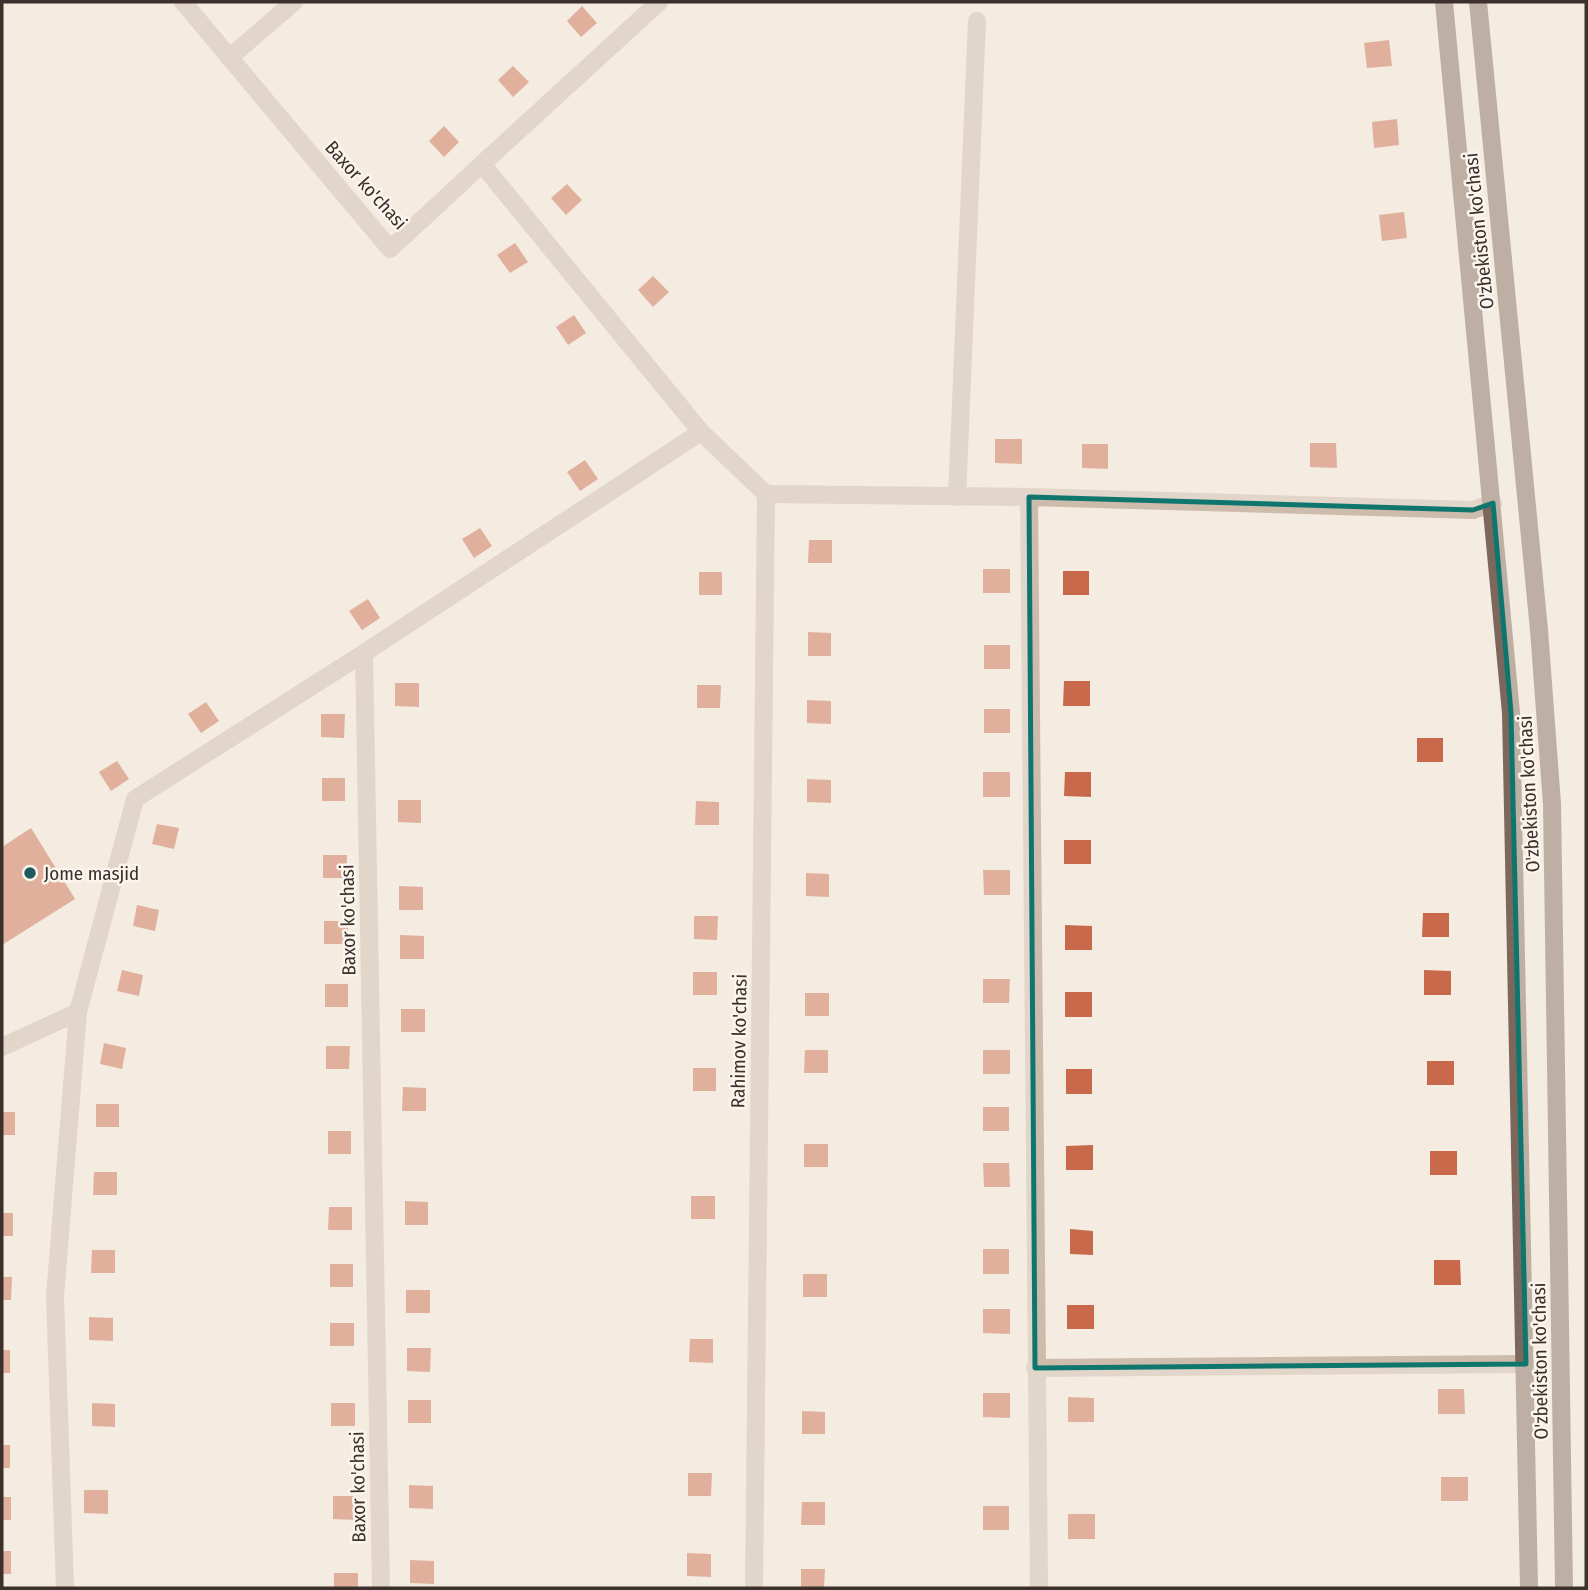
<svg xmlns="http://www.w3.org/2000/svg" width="1588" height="1590" viewBox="0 0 1588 1590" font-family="'Fira Sans Condensed',sans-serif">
	<rect width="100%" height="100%" fill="#f4ebe1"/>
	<g fill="#c8694b">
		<path d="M582,6L597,23L581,37L567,21Z"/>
		<path d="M1389,40L1392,66L1367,68L1364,43Z"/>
		<path d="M513,66L529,82L513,97L498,80Z"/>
		<path d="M1397,119L1399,145L1374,148L1372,122Z"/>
		<path d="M444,126L459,142L444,157L429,141Z"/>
		<path d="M567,184L582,200L566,215L551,198Z"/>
		<path d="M1404,212L1407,238L1382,241L1379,215Z"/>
		<path d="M515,243L528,262L510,273L497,255Z"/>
		<path d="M653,276L669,292L653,307L638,290Z"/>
		<path d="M574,315L586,333L568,345L556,327Z"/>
		<path d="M995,439H1022V464L995,463Z"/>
		<path d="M1310,443H1336L1337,468L1310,467Z"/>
		<path d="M1082,444H1108V469L1082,468Z"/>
		<path d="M585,460L598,479L580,491L567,472Z"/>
		<path d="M480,528L492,546L474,558L462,539Z"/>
		<path d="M809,540H832V563H808Z"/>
		<rect x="983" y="569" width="27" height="24"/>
		<rect x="1063" y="571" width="26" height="24"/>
		<rect x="699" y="572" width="23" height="23"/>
		<path d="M368,599L380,618L362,630L349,611Z"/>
		<path d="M808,632L831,633V656H808Z"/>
		<rect x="984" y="645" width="26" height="24"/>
		<path d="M1064,681H1090V706H1063Z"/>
		<path d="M395,683H419V707L395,706Z"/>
		<path d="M697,685H721L720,708H697Z"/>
		<path d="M807,700L831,701V724L807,723Z"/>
		<path d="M206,702L219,721L201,733L188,714Z"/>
		<rect x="984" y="709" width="26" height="24"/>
		<path d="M321,714H345L344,738L321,737Z"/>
		<rect x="1417" y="738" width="26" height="24"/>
		<path d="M117,761L129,779L111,791L99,772Z"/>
		<rect x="983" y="772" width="27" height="25"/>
		<path d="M1065,772H1091V797L1064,796Z"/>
		<rect x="322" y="778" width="23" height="23"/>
		<path d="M807,779L831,780V803L807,802Z"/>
		<path d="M398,800H421V823L398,822Z"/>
		<path d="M696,801L719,802V825H695Z"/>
		<path d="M157,824L179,828L174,849L152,844Z"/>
		<path d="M31,828L75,899L2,945V847Z"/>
		<rect x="1064" y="840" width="27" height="24"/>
		<path d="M323,855H347L346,878H323Z"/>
		<path d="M983,870H1010V895H984Z"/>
		<path d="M806,873L829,874V897L806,896Z"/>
		<path d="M399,886L423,887V910H399Z"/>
		<path d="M137,905L159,910L155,931L133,926Z"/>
		<path d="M1423,913H1449V937H1422Z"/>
		<path d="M694,916H718L717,940L694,939Z"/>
		<rect x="324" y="921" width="24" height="23"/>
		<path d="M1065,925L1092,926V950H1065Z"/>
		<path d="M400,935L424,936V959H400Z"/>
		<path d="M122,970L143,975L139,996L117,991Z"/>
		<path d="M1424,970L1451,971V995H1424Z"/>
		<rect x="693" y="972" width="24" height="23"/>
		<path d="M983,979H1010L1009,1003H983Z"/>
		<rect x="325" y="984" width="23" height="23"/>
		<rect x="1065" y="992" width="27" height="25"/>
		<rect x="805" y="993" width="24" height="23"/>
		<rect x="401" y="1009" width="24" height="23"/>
		<path d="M104,1043L126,1048L122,1069L100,1064Z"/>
		<path d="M326,1046H350L349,1069H326Z"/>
		<path d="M805,1050H828V1073H804Z"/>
		<rect x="983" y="1050" width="27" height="24"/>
		<rect x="1427" y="1061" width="27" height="24"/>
		<rect x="693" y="1068" width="23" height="23"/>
		<rect x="1066" y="1069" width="26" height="25"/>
		<path d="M403,1087L426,1088V1111H402Z"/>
		<rect x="96" y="1104" width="23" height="23"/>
		<rect x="983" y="1107" width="26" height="24"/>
		<rect x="2" y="1112" width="13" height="23"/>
		<rect x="328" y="1131" width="23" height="23"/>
		<rect x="804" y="1144" width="24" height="23"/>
		<path d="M1093,1145V1170H1066V1146Z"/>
		<rect x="1430" y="1151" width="27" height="24"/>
		<path d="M983,1163H1009L1010,1187H984Z"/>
		<path d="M94,1172H117V1195H93Z"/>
		<rect x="691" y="1196" width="24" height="23"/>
		<path d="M405,1201L428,1202V1225H405Z"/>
		<path d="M329,1207H352V1230H328Z"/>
		<rect x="2" y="1213" width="11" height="23"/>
		<path d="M1070,1229L1093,1231V1255L1070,1254Z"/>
		<rect x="983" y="1249" width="26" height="25"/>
		<path d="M92,1250H115V1273H91Z"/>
		<path d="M1434,1260H1460L1461,1285H1434Z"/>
		<rect x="330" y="1264" width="23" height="23"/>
		<rect x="803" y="1274" width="24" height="23"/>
		<path d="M2,1277H12L11,1300H2Z"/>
		<rect x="406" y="1290" width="24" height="23"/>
		<rect x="1067" y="1305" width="27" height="24"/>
		<path d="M983,1309H1010V1334L983,1333Z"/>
		<path d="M89,1317L113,1318V1341L89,1340Z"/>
		<rect x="330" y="1323" width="24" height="23"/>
		<path d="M690,1339H713V1363L689,1362Z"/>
		<path d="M407,1348H431L430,1372L407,1371Z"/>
		<rect x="2" y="1350" width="8" height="23"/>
		<path d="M1438,1389H1464L1465,1414H1438Z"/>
		<path d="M983,1393H1010V1418L983,1417Z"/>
		<path d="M1068,1397L1094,1398V1422H1068Z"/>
		<rect x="408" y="1400" width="23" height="23"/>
		<path d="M92,1403L115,1404V1427L92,1426Z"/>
		<rect x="331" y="1403" width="24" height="23"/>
		<path d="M802,1411L825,1412V1434H802Z"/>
		<rect x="2" y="1445" width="8" height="23"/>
		<path d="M688,1473H712L711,1496H688Z"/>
		<rect x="1441" y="1477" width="27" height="24"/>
		<path d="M409,1485L433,1486V1509L409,1508Z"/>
		<path d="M84,1490H108V1514L84,1513Z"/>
		<path d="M333,1496H357V1520L333,1519Z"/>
		<rect x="2" y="1497" width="9" height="23"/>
		<path d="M802,1502H825V1525H801Z"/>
		<rect x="983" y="1506" width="26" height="24"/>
		<rect x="1068" y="1514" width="27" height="25"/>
		<rect x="2" y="1551" width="9" height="23"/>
		<path d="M687,1553L711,1554V1577L687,1576Z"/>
		<path d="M410,1560L434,1561V1584L410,1583Z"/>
		<path d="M801,1569H825L824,1588H801Z"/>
		<rect x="334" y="1573" width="24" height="15"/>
	</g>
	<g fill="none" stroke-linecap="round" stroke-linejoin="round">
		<g stroke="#cdbbac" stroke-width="18">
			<path d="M183,2L390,249L482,164L701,432"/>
			<path d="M229,58L294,2"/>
			<path d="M482,164L659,2"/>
			<path d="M766,494L1029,497L1473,510L1493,503"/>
			<path d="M957,497L977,21"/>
			<path d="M1029,497L1039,1588"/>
			<path d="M2,1047L78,1012"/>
			<path d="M1035,1368L1526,1364"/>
			<path d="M65,1588L55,1296L78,1012L135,799L364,653"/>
			<path d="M381,1588L364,653L701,432L766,494"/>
			<path d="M754,1588L766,494"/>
		</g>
		<g stroke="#7d675c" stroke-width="18">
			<path d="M1444,2L1511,713L1529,1588"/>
			<path d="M1478,2L1539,630L1552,804L1564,1588"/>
		</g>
	</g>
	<path d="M0 0H1588V1590H0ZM1029,497L1473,510L1493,503L1511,713L1526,1364L1035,1368Z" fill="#f4ebe1" fill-opacity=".55" fill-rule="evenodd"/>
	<path fill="none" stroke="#0f766e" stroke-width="5" stroke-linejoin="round" d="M1029,497L1473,510L1493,503L1511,713L1526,1364L1035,1368Z"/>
	<circle fill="#1f5a5e" stroke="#fbf5ee" stroke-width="2.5" cx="30" cy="873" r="7"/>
	<g text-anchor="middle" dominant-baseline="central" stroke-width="5" stroke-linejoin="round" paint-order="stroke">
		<g font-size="19" fill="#3b302b" stroke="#fbf5ee">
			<text transform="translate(366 185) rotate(48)">Baxor ko'chasi</text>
			<text transform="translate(1479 231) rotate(-96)">O'zbekiston ko'chasi</text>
			<text transform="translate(1529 794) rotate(-93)">O'zbekiston ko'chasi</text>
			<text transform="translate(348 920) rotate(-91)">Baxor ko'chasi</text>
			<text transform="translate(739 1041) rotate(-89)">Rahimov ko'chasi</text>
			<text transform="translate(1540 1361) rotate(-91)">O'zbekiston ko'chasi</text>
			<text transform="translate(358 1487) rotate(-91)">Baxor ko'chasi</text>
		</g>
		<g font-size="19" fill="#3b302b" stroke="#fbf5ee" text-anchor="start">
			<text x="44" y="873">Jome masjid</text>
		</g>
	</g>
	<rect width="1588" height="1590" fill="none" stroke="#3b302b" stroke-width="7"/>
</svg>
